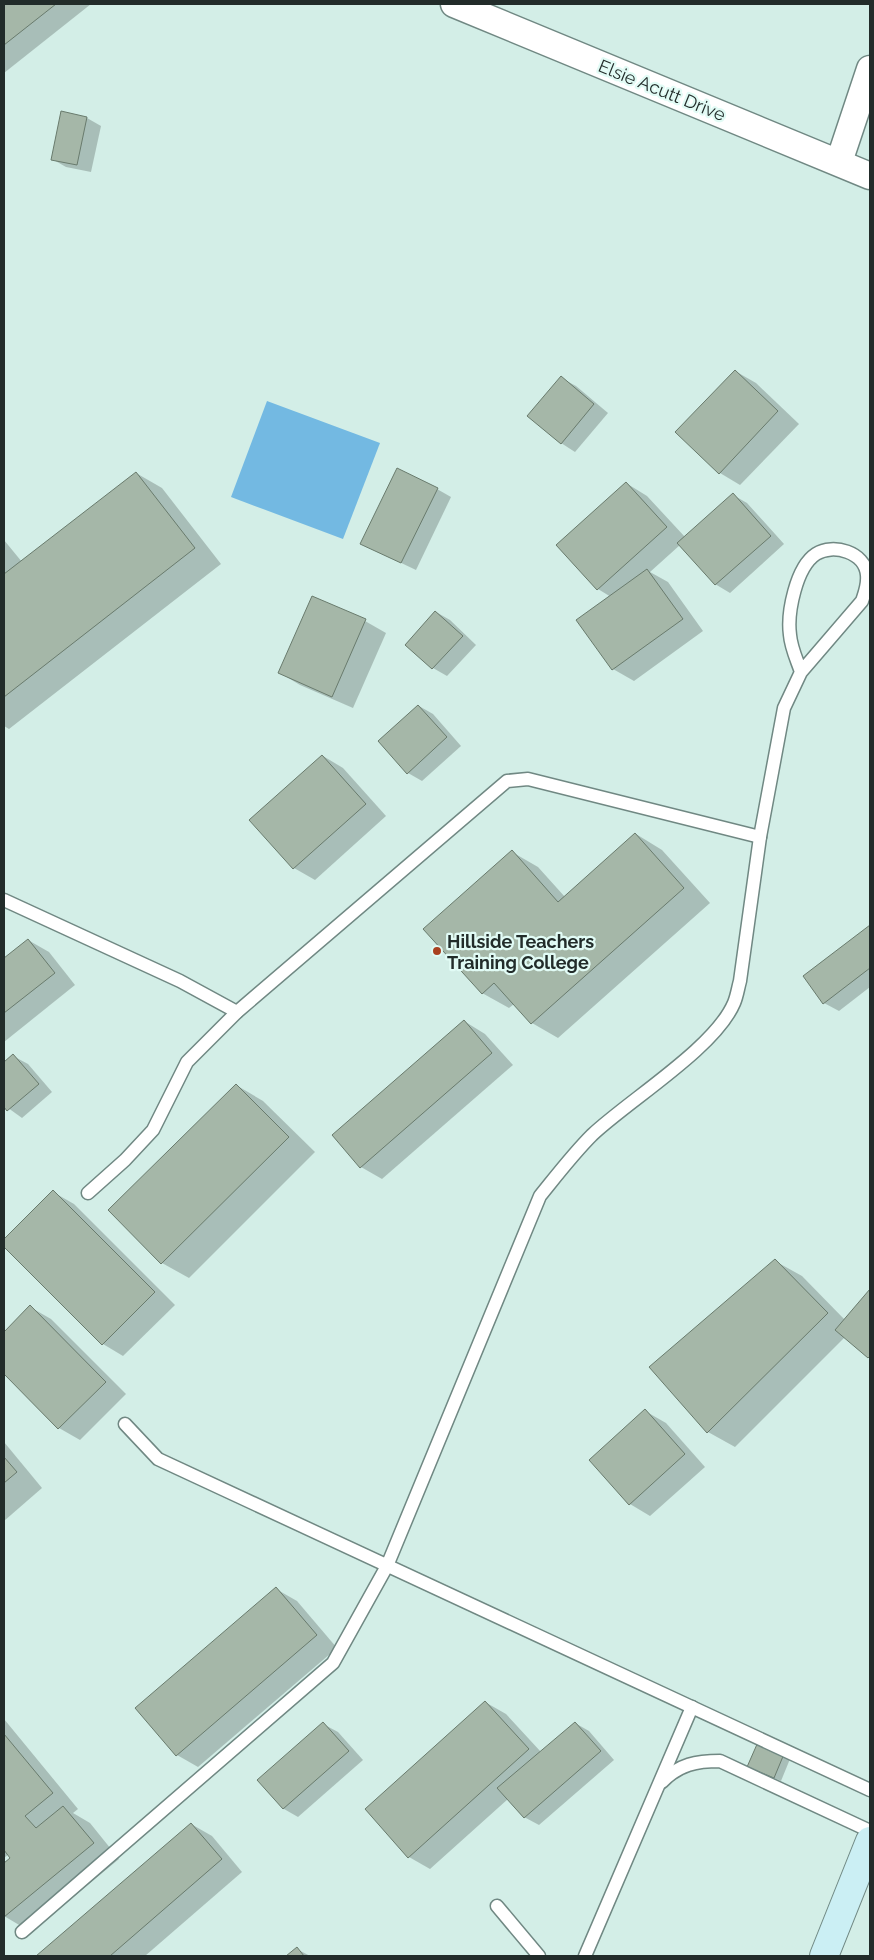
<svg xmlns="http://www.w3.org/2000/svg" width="874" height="1960" viewBox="0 0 874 1960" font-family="Raleway,sans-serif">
	<rect width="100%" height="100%" fill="#d3eee7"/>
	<path fill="#73b9e2" d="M267,401L380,443L343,539L231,497Z"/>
	<g fill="#0003">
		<path d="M4,4H91L4,73Z"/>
		<path d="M62,113L87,118L101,126L91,172L66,167L52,159Z"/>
		<path d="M735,371L756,383L799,424L740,485L720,473Z"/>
		<path d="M561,378L576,386L608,413L575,452L561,443Z"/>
		<path d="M136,473L162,488L221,564L9,729L4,726V540L22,562Z"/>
		<path d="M626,483L647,496L685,537L733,495L747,503L784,544L730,593L715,584L680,545L650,572L668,582L703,631L634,681L613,669L611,597L598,589Z"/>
		<path d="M437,489L451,497L416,570L376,551Z"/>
		<path d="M436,612L450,620L476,645L447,676L433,668L406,644Z"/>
		<path d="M365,621L386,633L353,708L300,685L280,673Z"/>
		<path d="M419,706L433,714L461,746L422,781L408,773Z"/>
		<path d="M323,756L343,768L386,816L315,880L294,868Z"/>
		<path d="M636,834L662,850L710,903L558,1038L532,1023L514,1004L509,1008L482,993L512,852L538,867L565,897Z"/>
		<path d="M870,926V987L839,1011L824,1003L804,976Z"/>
		<path d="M28,940L49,952L75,985L4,1042V959Z"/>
		<path d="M464,1021L485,1034L513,1065L382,1179L361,1167Z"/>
		<path d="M13,1056L28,1064L52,1092L22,1118L4,1105V1064Z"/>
		<path d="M236,1085L263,1101L315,1152L189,1278L162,1263Z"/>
		<path d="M53,1192L74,1204L175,1305L123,1356L103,1344L4,1245V1241Z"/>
		<path d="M775,1261L802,1276L845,1320L870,1291V1358L845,1337L735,1447L708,1432Z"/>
		<path d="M30,1307L51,1319L126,1394L80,1440L59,1428L4,1373V1333Z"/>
		<path d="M645,1411L666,1423L705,1467L650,1516L630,1504Z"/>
		<path d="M4,1442L42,1488L4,1521Z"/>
		<path d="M276,1589L297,1601L337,1648L198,1767L177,1755Z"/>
		<path d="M485,1702L506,1714L541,1752L575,1723L589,1731L614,1760L539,1825L524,1817L508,1799L430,1869L409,1857Z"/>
		<path d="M4,1719L78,1809L73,1813L90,1823L119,1859L31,1932L4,1916V1865L12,1858L9,1854L4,1858Z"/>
		<path d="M323,1724L338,1732L363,1760L298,1817L284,1809L259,1780Z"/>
		<path d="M784,1755L790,1759L781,1781L756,1770Z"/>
		<path d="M191,1824L212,1836L242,1872L145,1956H38Z"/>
		<path d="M297,1949L310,1956H288Z"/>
	</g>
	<g fill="#a5b7a8" stroke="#697b6d">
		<path d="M4,4H56L4,45Z"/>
		<path d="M61,111L87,117L77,165L51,160Z"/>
		<path d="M735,370L778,411L719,474L675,432Z"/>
		<path d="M561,376L594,404L561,444L527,416Z"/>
		<path d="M397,468L438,488L401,563L360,544Z"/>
		<path d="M136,472L195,548L4,697V574Z"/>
		<path d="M626,482L667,527L597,590L556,545Z"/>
		<path d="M733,493L771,536L715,585L677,543Z"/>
		<path d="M647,569L683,619L612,670L576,620Z"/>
		<path d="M312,596L366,619L332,697L278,673Z"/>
		<path d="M435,611L463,636L432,669L405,645Z"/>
		<path d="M418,705L447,737L407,774L378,741Z"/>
		<path d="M322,755L366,804L293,869L249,820Z"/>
		<path d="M635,833L684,888L531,1024L494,983L482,994L423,929L512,850L558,902Z"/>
		<path d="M870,925V968L823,1004L803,976Z"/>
		<path d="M28,939L55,973L4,1013V958Z"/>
		<path d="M464,1020L492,1053L360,1168L332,1135Z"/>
		<path d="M13,1054L39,1084L7,1111L4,1107V1062Z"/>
		<path d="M236,1084L289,1137L161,1264L108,1210Z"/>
		<path d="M53,1190L155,1292L102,1345L4,1247V1239Z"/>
		<path d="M775,1259L828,1313L707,1433L649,1367Z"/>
		<path d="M870,1289V1356L868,1358L835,1330Z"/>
		<path d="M30,1305L106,1382L58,1429L4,1374V1332Z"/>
		<path d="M645,1409L685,1454L629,1505L589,1460Z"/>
		<path d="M4,1457L17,1472L4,1483Z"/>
		<path d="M276,1587L317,1635L176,1756L135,1708Z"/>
		<path d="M485,1701L529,1749L408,1858L365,1809Z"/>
		<path d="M323,1722L349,1751L283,1809L257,1780Z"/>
		<path d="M575,1722L601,1751L524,1818L497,1788Z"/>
		<path d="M4,1734L53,1793L25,1816L36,1828L63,1806L94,1843L4,1917V1863L10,1858L4,1850Z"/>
		<path d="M758,1742L784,1754L774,1778L747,1767Z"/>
		<path d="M191,1823L222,1859L110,1956H36Z"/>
		<path d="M297,1947L304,1956H286Z"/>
	</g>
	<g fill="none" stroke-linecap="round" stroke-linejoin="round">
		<defs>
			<g id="lane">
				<path d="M4,900L180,981L237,1012"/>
				<path d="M88,1193L125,1160L153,1130L187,1062L237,1012L507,781L528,779L760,837"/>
				<path d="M125,1424L158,1459L870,1790"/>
				<path d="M662,1782C679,1764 697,1761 720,1761L870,1831"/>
				<path d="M497,1906L539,1956"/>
				<path d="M22,1932L333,1663L387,1566L540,1196C557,1175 573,1154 592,1135C629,1100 715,1048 734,1003C737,996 738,988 740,981L760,837L784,708L801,672L862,601C865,592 868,585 867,575C865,552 833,543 816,554C796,567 787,613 790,635C791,648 797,660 801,672"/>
				<path d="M585,1956L692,1707"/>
			</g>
			<g id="street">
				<path d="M454,4L870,176"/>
				<path d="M839,162L870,69"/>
			</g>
			<path id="secondary" d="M824,1956L870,1841"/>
		</defs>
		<use href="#lane" stroke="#708883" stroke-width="15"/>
		<use href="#street" stroke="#708883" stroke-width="29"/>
		<use href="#secondary" stroke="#708883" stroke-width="30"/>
		<use href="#lane" stroke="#fff" stroke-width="12"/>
		<use href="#street" stroke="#fff" stroke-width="26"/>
		<use href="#secondary" stroke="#cbeff4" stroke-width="28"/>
	</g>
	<circle fill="#a94120" stroke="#e1fbf5" stroke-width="2" cx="437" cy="951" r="5"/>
	<g text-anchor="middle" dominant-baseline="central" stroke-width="4.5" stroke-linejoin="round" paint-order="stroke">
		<g font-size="18" fill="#222c2a" stroke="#e1fbf5">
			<text transform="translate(662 90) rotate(22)">Elsie Acutt Drive</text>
		</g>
		<g font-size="18" font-weight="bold" fill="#222c2a" stroke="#e1fbf5" text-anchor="start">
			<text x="447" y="941">Hillside Teachers<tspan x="447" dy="21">Training College</tspan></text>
		</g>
	</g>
	<rect width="874" height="1960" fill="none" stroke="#222c2a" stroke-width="10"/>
</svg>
